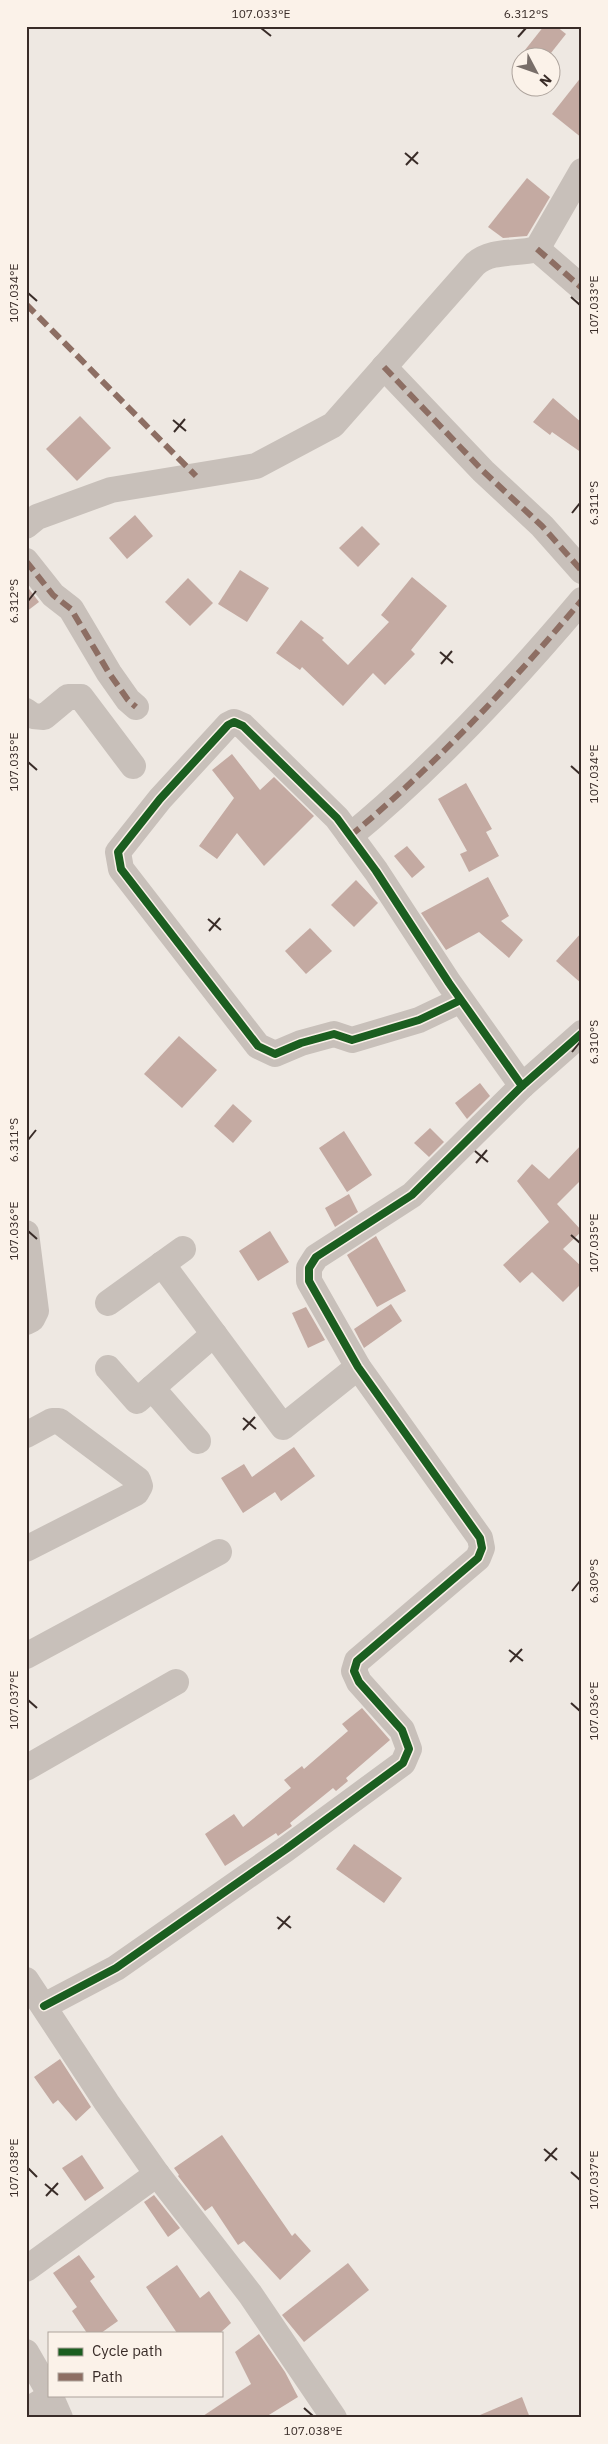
<svg xmlns="http://www.w3.org/2000/svg" width="608" height="2444" viewBox="0 0 608 2444" font-family="'IBM Plex Sans',sans-serif">
	<rect width="100%" height="100%" fill="#eee8e2"/>
	<g fill="#c4aaa2">
		<path d="M544,26H556L566,34L547,58H535L525,50Z"/>
		<path d="M582,76V138L552,114Z"/>
		<path d="M527,178L550,197L527,236L503,238L488,227Z"/>
		<path d="M553,398L582,423V453L552,432L550,435L533,422Z"/>
		<path d="M80,416L111,448L77,481L46,449Z"/>
		<path d="M135,515L153,536L127,559L109,538Z"/>
		<path d="M362,526L380,544L358,567L339,548Z"/>
		<path d="M240,570L269,588L247,622L218,604Z"/>
		<path d="M412,577L447,606L411,650L415,654L385,685L373,673L343,706L302,667L300,670L276,653L301,620L324,638L322,640L348,665L389,622L381,615Z"/>
		<path d="M188,578L213,603L190,626L165,602Z"/>
		<path d="M26,585L39,602L26,612Z"/>
		<path d="M232,754L260,790L274,777L314,816L264,866L237,833L217,859L199,846L234,798L212,770Z"/>
		<path d="M466,783L492,829L486,832L499,856L469,872L460,854L467,851L438,799Z"/>
		<path d="M407,846L425,867L412,878L394,856Z"/>
		<path d="M488,877L509,916L501,921L523,940L509,958L479,932L446,950L421,913Z"/>
		<path d="M356,880L378,903L354,927L331,905Z"/>
		<path d="M310,928L332,951L306,974L285,951Z"/>
		<path d="M582,932V984L556,961Z"/>
		<path d="M179,1036L217,1070L182,1108L144,1074Z"/>
		<path d="M480,1083L490,1096L467,1119L455,1103Z"/>
		<path d="M233,1104L252,1121L233,1143L214,1126Z"/>
		<path d="M430,1128L444,1142L429,1157L414,1143Z"/>
		<path d="M344,1131L372,1175L347,1192L319,1148Z"/>
		<path d="M582,1144V1179L557,1204L582,1231L563,1249L582,1267V1283L563,1302L532,1272L520,1283L503,1265L549,1222L517,1181L532,1164L549,1179Z"/>
		<path d="M349,1194L358,1212L335,1227L325,1208Z"/>
		<path d="M270,1231L289,1262L258,1281L239,1251Z"/>
		<path d="M376,1236L406,1291L377,1307L347,1255Z"/>
		<path d="M391,1304L402,1321L364,1348L354,1329Z"/>
		<path d="M306,1307L325,1340L308,1348L292,1313Z"/>
		<path d="M294,1447L315,1476L281,1501L275,1492L243,1513L221,1478L244,1464L252,1477Z"/>
		<path d="M362,1708L390,1740L346,1778L348,1781L336,1791L333,1788L290,1823L292,1826L278,1836L276,1833L225,1866L205,1834L234,1814L243,1827L291,1788L284,1780L302,1766L304,1769L348,1731L342,1724Z"/>
		<path d="M354,1844L402,1878L384,1903L336,1869Z"/>
		<path d="M60,2059L91,2107L76,2121L58,2100L53,2104L34,2077Z"/>
		<path d="M222,2135L292,2236L295,2233L311,2251L280,2280L244,2241L238,2245L212,2206L205,2211L178,2176L179,2175L174,2168Z"/>
		<path d="M82,2155L104,2188L85,2201L62,2168Z"/>
		<path d="M154,2195L180,2228L168,2237L144,2202Z"/>
		<path d="M79,2255L95,2277L90,2281L118,2321L101,2333H87L72,2311L77,2307L53,2273Z"/>
		<path d="M348,2263L369,2290L304,2342L282,2315Z"/>
		<path d="M177,2265L200,2298L209,2291L231,2323L220,2333H177L146,2287Z"/>
		<path d="M259,2334L285,2372L298,2397L264,2418H200L251,2384L235,2352Z"/>
		<path d="M522,2397L530,2418H473Z"/>
	</g>
	<g fill="none" stroke-linecap="round" stroke-linejoin="round">
		<g stroke="#c8c0ba" stroke-width="26">
			<path d="M537,249L582,288"/>
			<path d="M384,367L483,471L542,526L582,571"/>
			<path d="M26,526L37,517L111,490L256,466L333,425L475,264C493,249 515,255 537,249L582,171"/>
			<path d="M26,561L53,595L71,609L109,673L128,700L136,707"/>
			<path d="M26,711L33,716L44,717L68,697H81L133,766"/>
			<path d="M350,836C435,766 511,684 582,600"/>
			<path d="M461,1000L419,1020L352,1040L334,1034L301,1043L275,1054L258,1046L121,869L118,852L160,799L228,725L234,722L243,726L337,818L376,871L449,983L522,1086"/>
			<path d="M26,1233L36,1311L32,1319L26,1322"/>
			<path d="M162,1264L283,1427L358,1367"/>
			<path d="M108,1303L183,1249"/>
			<path d="M108,1368L137,1401L214,1334"/>
			<path d="M152,1388L198,1441"/>
			<path d="M26,1435L52,1421H59L138,1480L140,1486L136,1493L26,1549"/>
			<path d="M26,1656L219,1552"/>
			<path d="M26,1768L176,1682"/>
			<path d="M26,1980L107,2103L157,2174L250,2294L334,2418"/>
			<path d="M44,2006L116,1968L286,1849L403,1763L409,1749L402,1730L359,1682L354,1671L357,1661L478,1558L482,1548L480,1538L358,1367L309,1281V1268L316,1257L412,1195L522,1086L582,1033"/>
			<path d="M26,2269L157,2174"/>
			<path d="M26,2352L49,2392"/>
			<path d="M50,2395L60,2418"/>
			<path d="M26,2411L51,2396"/>
		</g>
		<g stroke="#8d6e63" stroke-width="6" stroke-dasharray="12 6" stroke-linecap="butt">
			<path d="M537,249L582,288"/>
			<path d="M26,304L196,476"/>
			<path d="M384,367L483,471L542,526L582,571"/>
			<path d="M26,561L53,595L71,609L109,673L128,700L136,707"/>
			<path d="M350,836C435,766 511,684 582,600"/>
		</g>
		<defs>
			<g id="cycleway">
				<path d="M461,1000L419,1020L352,1040L334,1034L301,1043L275,1054L258,1046L121,869L118,852L160,799L228,725L234,722L243,726L337,818L376,871L449,983L522,1086"/>
				<path d="M44,2006L116,1968L286,1849L403,1763L409,1749L402,1730L359,1682L354,1671L357,1661L478,1558L482,1548L480,1538L358,1367L309,1281V1268L316,1257L412,1195L522,1086L582,1033"/>
			</g>
		</defs>
		<use href="#cycleway" stroke="#fbf2e9" stroke-width="11"/>
		<use href="#cycleway" stroke="#1b5e20" stroke-width="8"/>
	</g>
	<path fill="none" stroke="#392c28" stroke-width="2" d="M261,28L271,36M518,37L526,28M405,153L418,164M406,165L418,152M28,293L37,301M571,297L580,305M173,420L186,431M174,432L185,419M572,513L580,503M28,601L36,591M440,652L453,663M441,664L452,651M28,762L37,770M571,766L580,774M208,919L221,930M209,931L220,918M572,1052L580,1042M28,1140L36,1130M475,1151L488,1162M476,1163L487,1150M28,1231L37,1239M571,1235L580,1243M243,1418L256,1429M243,1430L255,1417M572,1591L580,1581M509,1650L523,1661M510,1662L522,1649M28,1700L37,1708M571,1703L580,1711M277,1917L291,1928M278,1929L290,1916M544,2149L557,2160M545,2161L557,2148M28,2168L37,2177M571,2172L580,2180M45,2184L58,2195M46,2196L58,2183M304,2408L313,2416"/>
	<rect width="608" height="2444" fill="none" stroke="#fbf2e9" stroke-width="55"/>
	<rect x="48" y="2332" width="175" height="65" fill="#fbf2e9" stroke="#ada39c"/>
	<rect x="58" y="2348" width="25" height="8" fill="#1b5e20" stroke="#ada39c"/>
	<text x="92" y="2356" font-size="15" fill="#392c28">Cycle path</text>
	<rect x="58" y="2373" width="25" height="8" fill="#8d6e63" stroke="#ada39c"/>
	<text x="92" y="2382" font-size="15" fill="#392c28">Path</text>
	<g transform="translate(536 72) rotate(131)"><circle r="24" fill="#fbf2e9" stroke="#ada39c"/>
	<path d="M0-4L9 19L0 12L-9 19Z" fill="#786e69"/>
	<text y="-8" font-size="14" font-weight="bold" text-anchor="middle" fill="#392c28">N</text>
	</g>
	<rect x="28" y="28" width="552" height="2388" fill="none" stroke="#392c28" stroke-width="2"/>
	<g font-size="12" text-anchor="middle" fill="#392c28">
		<text x="261" y="18">107.033°E</text>
		<text x="526" y="18">6.312°S</text>
		<text transform="translate(14 293) rotate(-90)" y="4">107.034°E</text>
		<text transform="translate(594 305) rotate(-90)" y="4">107.033°E</text>
		<text transform="translate(594 503) rotate(-90)" y="4">6.311°S</text>
		<text transform="translate(14 601) rotate(-90)" y="4">6.312°S</text>
		<text transform="translate(14 762) rotate(-90)" y="4">107.035°E</text>
		<text transform="translate(594 774) rotate(-90)" y="4">107.034°E</text>
		<text transform="translate(594 1042) rotate(-90)" y="4">6.310°S</text>
		<text transform="translate(14 1140) rotate(-90)" y="4">6.311°S</text>
		<text transform="translate(14 1231) rotate(-90)" y="4">107.036°E</text>
		<text transform="translate(594 1243) rotate(-90)" y="4">107.035°E</text>
		<text transform="translate(594 1581) rotate(-90)" y="4">6.309°S</text>
		<text transform="translate(14 1700) rotate(-90)" y="4">107.037°E</text>
		<text transform="translate(594 1711) rotate(-90)" y="4">107.036°E</text>
		<text transform="translate(14 2168) rotate(-90)" y="4">107.038°E</text>
		<text transform="translate(594 2180) rotate(-90)" y="4">107.037°E</text>
		<text x="313" y="2435">107.038°E</text>
	</g>
</svg>
